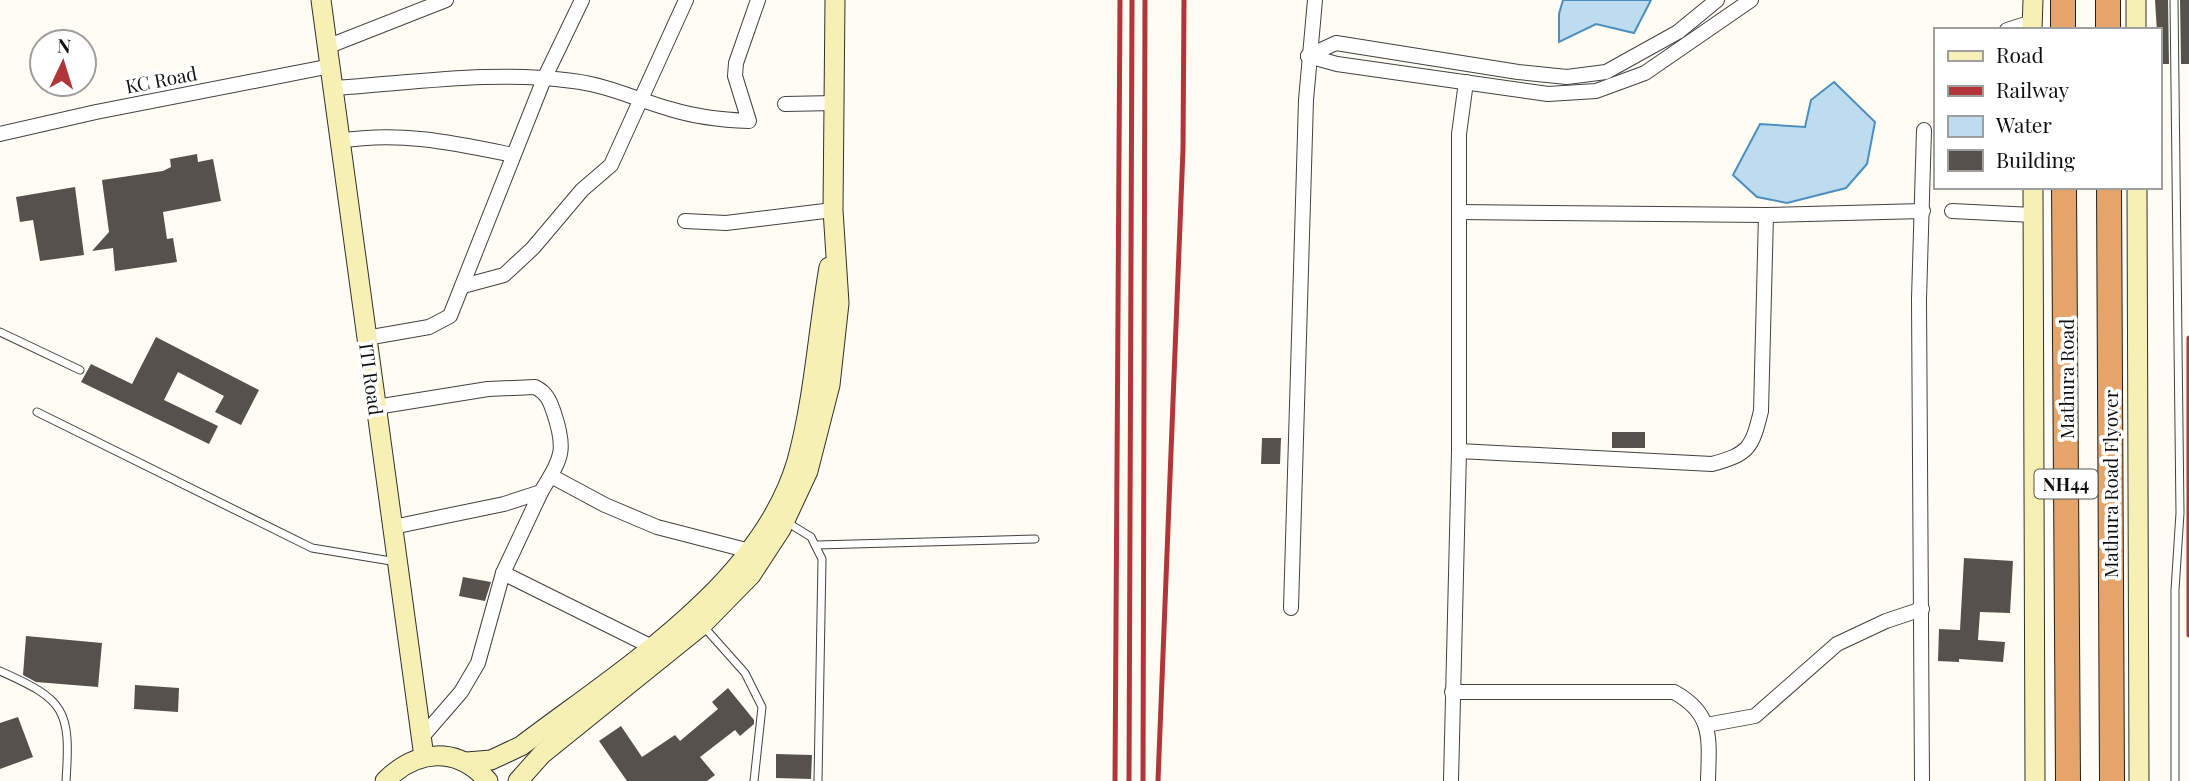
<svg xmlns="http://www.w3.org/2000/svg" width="2189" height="781" viewBox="0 0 2189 781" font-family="'Playfair Display',serif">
	<rect width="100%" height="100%" fill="#fefcf3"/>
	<g fill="#bddcf0" stroke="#4c8fbf" stroke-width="2">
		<path d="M1563,0H1651L1634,33L1596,24L1559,42V14Z"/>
		<path d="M1834,82L1875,122L1867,164L1846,188L1787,203L1757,197L1733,175L1760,124L1805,127L1811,100Z"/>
	</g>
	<g fill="#57514d">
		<path d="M2155,0H2168L2169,64H2159Z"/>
		<path d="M2180,0H2189V64H2181Z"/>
		<path d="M197,154L198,162L213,159L221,201L163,212L167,239L173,238L177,262L115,271L113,248L92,251L109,232L102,180L163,171L171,167L170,159Z"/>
		<path d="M75,187L84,255L40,261L33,220L20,222L16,197Z"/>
		<path d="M156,337L259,390L241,425L215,412L224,396L178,372L164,400L218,426L209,444L81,382L91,364L132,384Z"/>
		<rect x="1612" y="432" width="33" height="16"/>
		<path d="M1262,438H1281L1280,464H1261Z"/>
		<path d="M1964,558L2013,561L2010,613L1980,612L1978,640L2005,642L2003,662L1959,659V662L1938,661L1939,629L1960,630Z"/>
		<path d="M463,577L491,582L485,601L459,596Z"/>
		<path d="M26,636L102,643L98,687L36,682L23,675Z"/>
		<path d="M135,685L179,688L178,712L134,709Z"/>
		<path d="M728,688L754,720V724L740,736L735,730L700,757L715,775L707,781H627L599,741L621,726L642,757L675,735L680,741L718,709L712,702Z"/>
		<path d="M18,717L33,757L0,769V723Z"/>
		<path d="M776,754L812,755L811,779L776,778Z"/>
	</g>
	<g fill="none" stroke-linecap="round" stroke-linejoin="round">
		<defs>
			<g id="lane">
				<path d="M2174,0L2180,513L2175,590V781"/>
				<path d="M0,332L80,370"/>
				<path d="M37,412L312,548L397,562"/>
				<path d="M785,521L811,537L822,559L818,781"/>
				<path d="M817,545L1035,539"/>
				<path d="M704,627L745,673L762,707L754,781"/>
				<path d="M0,671C65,700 71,709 66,781"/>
			</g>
			<g id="street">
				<path d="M2007,30L2032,22"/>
				<path d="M329,46L446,0"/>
				<path d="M1308,56L1337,64L1548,94L1596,91L1645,73L1751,0"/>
				<path d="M1308,56L1336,43L1518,72L1567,77L1606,72L1678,32L1717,0"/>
				<path d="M334,88C413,83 495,70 573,81C607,85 638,100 670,109C696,117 722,120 749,121L735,76L736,63L758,0"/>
				<path d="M785,104L835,103"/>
				<path d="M0,134L96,112L331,66"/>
				<path d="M340,141C401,131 454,143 513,155"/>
				<path d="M1952,211L2033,215"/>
				<path d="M1459,212L1766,215L1923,211"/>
				<path d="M685,221L726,223L833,210"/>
				<path d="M463,286L504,275L533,248L582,190L611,165L686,0"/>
				<path d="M366,338L429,327L450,316L544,79L582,0"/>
				<path d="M376,407L488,389L535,387C547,393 550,401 554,413C567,452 561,458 541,492L504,504L393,527"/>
				<path d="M1459,451L1712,464C1749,454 1752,448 1761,411L1766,215"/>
				<path d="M551,476L605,505L657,527L750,551"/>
				<path d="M503,573L650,646"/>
				<path d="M1291,608L1306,100L1315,0"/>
				<path d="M1452,692H1674C1714,714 1709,739 1708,781"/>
				<path d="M1706,725L1755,716L1837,644L1886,621L1922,609"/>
				<path d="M422,737L461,692L478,663L503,573L541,492"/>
				<path d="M1451,781L1459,451V134L1466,82"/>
				<path d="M1922,781L1919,299L1924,130"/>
			</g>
			<g id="secondary">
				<path d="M321,0L424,757"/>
				<path d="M2136,0V30"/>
				<path d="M2032,30L2033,0"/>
				<path d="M2033,187L2035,781"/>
				<path d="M2137,187L2139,781"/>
				<path d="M467,762L491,760L521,746C618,672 761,585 797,461C814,398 818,331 829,267"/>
				<path d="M385,781C417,749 457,746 488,781"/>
				<path d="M518,781L542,754L702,625L751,575L781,529L808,471L830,385L839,303L833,210L835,0"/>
			</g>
			<g id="highway">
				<path d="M2063,0V30"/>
				<path d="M2108,0V30"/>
				<path d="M2064,187L2068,781"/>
				<path d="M2109,187L2112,781"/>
			</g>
		</defs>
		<use href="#lane" stroke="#424242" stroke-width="9"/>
		<use href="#street" stroke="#424242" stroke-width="16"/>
		<use href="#secondary" stroke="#313131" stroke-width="21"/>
		<use href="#highway" stroke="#202020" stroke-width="26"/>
		<use href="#lane" stroke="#fff" stroke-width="7"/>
		<use href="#street" stroke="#fff" stroke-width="14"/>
		<use href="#secondary" stroke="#f6f0b5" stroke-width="19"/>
		<use href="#highway" stroke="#e4a46a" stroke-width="24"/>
		<g stroke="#b0363a" stroke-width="5">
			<path d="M2189,338V635"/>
			<path d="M1115,781L1120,0"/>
			<path d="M1129,781L1132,0"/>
			<path d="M1143,781L1145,0"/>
			<path d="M1158,781L1183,149L1184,0"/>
		</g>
	</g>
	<g text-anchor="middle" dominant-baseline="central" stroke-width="7" stroke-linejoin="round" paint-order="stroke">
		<rect fill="#fff" stroke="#575757" stroke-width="2" x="2034.5" y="469.5" width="63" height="29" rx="5"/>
		<g font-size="18" font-weight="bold" fill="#0f0f0f">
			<text x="2066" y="484">NH44</text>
		</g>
		<g font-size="19" fill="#0f0f0f" stroke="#fff">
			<text transform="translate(161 79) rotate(-11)">KC Road</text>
			<text transform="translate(372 379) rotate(82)">ITI Road</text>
			<text transform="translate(2066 379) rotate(-90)">Mathura Road</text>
			<text transform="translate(2110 484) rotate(-90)">Mathura Road Flyover</text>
		</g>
	</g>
	<rect x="1934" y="28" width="228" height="161" fill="#ffffff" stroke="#9f9f9f" stroke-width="2"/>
	<rect x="1948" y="51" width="35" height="10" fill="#f6f0b5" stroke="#9f9f9f" stroke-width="2"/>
	<text x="1996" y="63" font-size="21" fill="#0f0f0f">Road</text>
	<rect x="1948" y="86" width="35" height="10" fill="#b0363a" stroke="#9f9f9f" stroke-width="2"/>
	<text x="1996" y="98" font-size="21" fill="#0f0f0f">Railway</text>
	<rect x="1948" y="116" width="35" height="21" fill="#bddcf0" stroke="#9f9f9f" stroke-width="2"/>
	<text x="1996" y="133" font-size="21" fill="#0f0f0f">Water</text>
	<rect x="1948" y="150" width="35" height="21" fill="#57514d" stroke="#9f9f9f" stroke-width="2"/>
	<text x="1996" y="168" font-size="21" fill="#0f0f0f">Building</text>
	<g transform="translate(63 63) rotate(4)"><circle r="33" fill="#ffffff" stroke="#9f9f9f" stroke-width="2"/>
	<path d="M0-5L12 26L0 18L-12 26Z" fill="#b0363a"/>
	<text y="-10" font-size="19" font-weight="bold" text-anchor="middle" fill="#0f0f0f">N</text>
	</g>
</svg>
